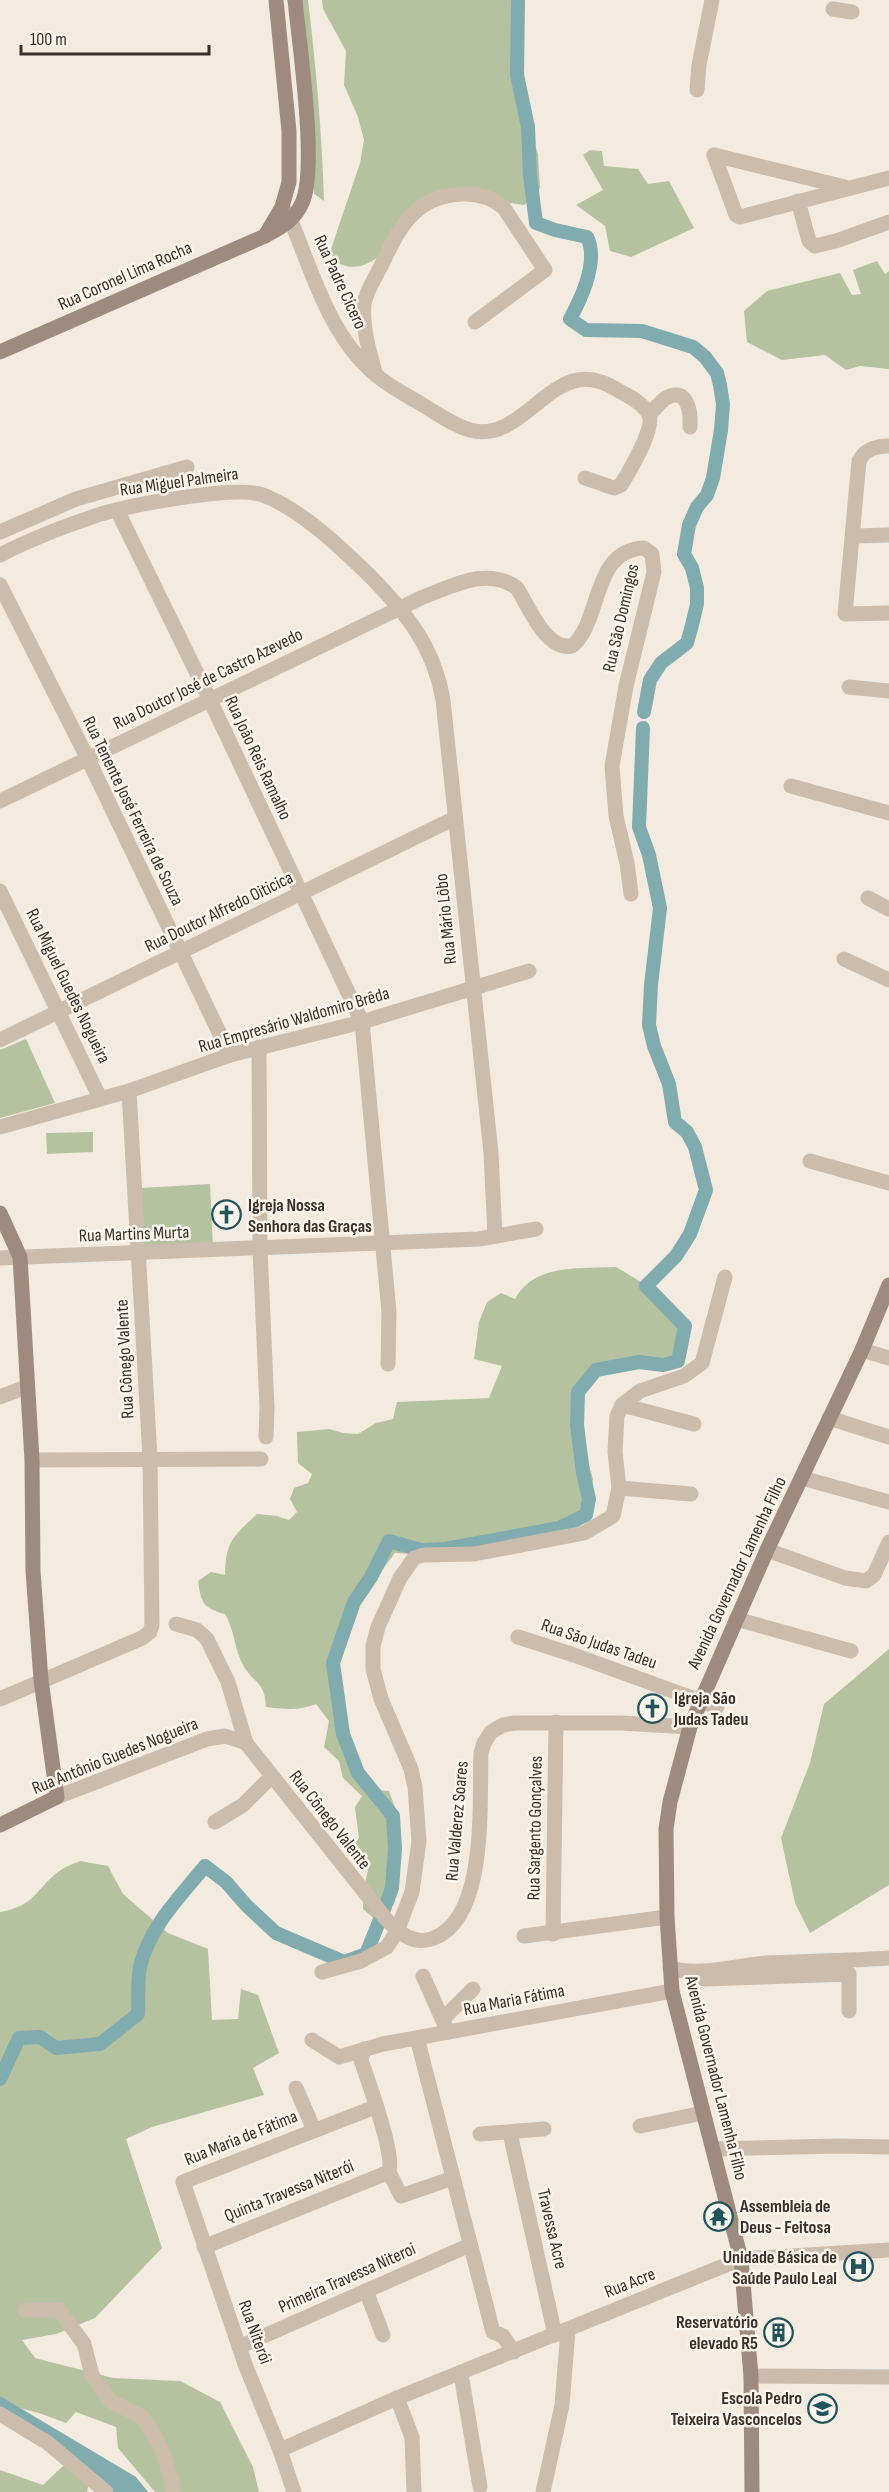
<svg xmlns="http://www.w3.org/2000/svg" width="889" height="2492" viewBox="0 0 889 2492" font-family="'Sofia Sans Condensed',sans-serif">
	<rect width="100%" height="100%" fill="#f3ebe0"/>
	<g fill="#b5c2a0">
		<path d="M300,0H308C316,67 322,134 324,201L314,194L310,116Z"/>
		<path d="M322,0H512V32L520,77V100L538,154L540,188L534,198L524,205L467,197L419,205C399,231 372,286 333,260L331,249L360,163L364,140L358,117L344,85L346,51L323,9Z"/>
		<path d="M590,150L602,151L604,166L638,169L648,184L669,181L694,228L631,257L610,251L605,226L576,205L603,190L583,155Z"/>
		<path d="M877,261L885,274L889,271V369L860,366L846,370L825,355L782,360L747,342L744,311L767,291L840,273L852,295L861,294L853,270Z"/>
		<path d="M26,1039L55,1103L0,1118V1050Z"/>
		<path d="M93,1132V1152L47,1154L46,1133Z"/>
		<path d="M210,1184L213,1248L144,1250L141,1188Z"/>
		<path d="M616,1267L653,1289L685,1326L684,1351L673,1369L620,1366L588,1380L582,1387L577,1425L593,1479L591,1517L575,1530L431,1555L395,1553L359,1601L346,1632L337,1662L335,1693L363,1771L377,1790L389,1791L397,1813L391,1900L377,1921L363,1909V1893L370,1861L361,1856L354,1844L359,1838L355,1807L362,1796L343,1778L339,1761L324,1747L329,1721L316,1704C300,1711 282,1709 266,1707C265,1682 255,1684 244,1667C234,1650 235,1630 225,1614C203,1608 201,1603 198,1581L211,1572L225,1575C226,1540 233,1537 257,1514L277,1516L289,1520L297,1512L290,1499L294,1488L308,1483L312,1474L298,1463L297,1432L329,1429L343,1433L358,1434L376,1423L393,1419L397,1402L489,1398L502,1366L474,1359L479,1322L487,1302L501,1293L515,1299C535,1263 579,1269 616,1267Z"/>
		<path d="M889,1649V1885L810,1933L795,1903L781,1838L810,1763L824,1704Z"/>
		<path d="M80,1861L108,1866L123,1894L168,1933L208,1949L212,2020L238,2019L241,1989L258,1995L279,2053L253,2068L264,2095L152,2127L126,2139L162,2248L95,2318L56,2334L22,2340L35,2358L113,2378L180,2381L220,2402L253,2467L259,2492H155L118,2448L116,2427L76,2412L66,2423L39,2413L0,2403V1912C35,1906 35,1890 58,1872C64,1867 73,1864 80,1861Z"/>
		<path d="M66,2463L89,2484L87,2492H0V2470L43,2485Z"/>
	</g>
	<path fill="#80abaf" d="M0,2396L136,2477L148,2492H122L106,2478L0,2412Z"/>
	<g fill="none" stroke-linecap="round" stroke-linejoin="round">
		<g stroke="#80abaf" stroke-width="14">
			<path d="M518,0L517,75L528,127L530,175L536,223L555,230L587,237C599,261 582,297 570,319L586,330L642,331L693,347L705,357L717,373L720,385L723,404L721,430L713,478L707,495L697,507L689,525L684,554L692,568L697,588V604L692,625L687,643L661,663L650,680L644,712"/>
			<path d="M387,1902L392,1888L395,1849L393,1816L358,1773L343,1734L333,1663L354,1602L371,1577L389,1541L421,1550L445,1549L559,1528L586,1515L589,1499L583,1473L577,1425L578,1392L596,1370L639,1362L663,1365L678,1361L685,1326L646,1286L676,1256L690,1234L706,1190L695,1147L687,1132L675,1122L669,1084L654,1046L649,1025L651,985L660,908L649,855L639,827L643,728"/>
			<path d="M0,2079L19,2038L40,2037L56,2048L100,2044L138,2014C139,1999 137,1982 140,1967C149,1927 180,1897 205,1866L226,1882L246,1905L276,1933L344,1962L366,1954L385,1907"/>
			<path d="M76,2460L106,2478L122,2492"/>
		</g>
		<g stroke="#cbbcac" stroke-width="15">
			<path d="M833,9L852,12"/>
			<path d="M697,90L699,65L712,0"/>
			<path d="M714,155L736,215L740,217L889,178"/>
			<path d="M714,155L845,187"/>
			<path d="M798,201L809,241L815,246L836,241L889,222"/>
			<path d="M285,211L291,221C313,274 330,337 376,375C389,386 404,394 418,402C435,412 452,425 470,430C514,442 540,387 578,380C594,377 608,384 621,392C631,397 644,404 649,415C655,428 629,472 621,485L614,488L585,478"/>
			<path d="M375,372C369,351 362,327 364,304C366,291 375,278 381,266C390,248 399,226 415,212C438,191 480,187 504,208L545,270L475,322"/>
			<path d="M649,415C654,410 660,402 666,398C688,386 691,413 690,427"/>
			<path d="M889,446C876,446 865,449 859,461L845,614L889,613"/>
			<path d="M117,510L210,700L362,1022L389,1312L388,1364"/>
			<path d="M0,532L76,499L187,467"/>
			<path d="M853,536L889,535"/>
			<path d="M0,555C31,539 68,525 101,514C131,505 236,485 263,495C302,510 341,548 371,577C407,614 434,647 443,700L491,1153L495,1236"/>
			<path d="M0,585L88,759L230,1055"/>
			<path d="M849,687L889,691"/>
			<path d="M791,786L889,813"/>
			<path d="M0,801L423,597C453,586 488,566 517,588C529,607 546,651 572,646C602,622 591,550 644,548L652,554L654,572L626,686L612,766L616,816L627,863L631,894"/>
			<path d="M0,891L100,1098"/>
			<path d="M868,898L889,909"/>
			<path d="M844,959L889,980"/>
			<path d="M0,1040L455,818"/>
			<path d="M259,1047L260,1249L267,1407L266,1437"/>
			<path d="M0,1127L129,1091L230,1055L362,1022L529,971"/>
			<path d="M810,1161L889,1183"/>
			<path d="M0,1258L479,1239L536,1229"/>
			<path d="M862,1350L889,1358"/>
			<path d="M0,1397L26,1387"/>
			<path d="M622,1405L694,1424"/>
			<path d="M829,1418L889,1437"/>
			<path d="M32,1460L261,1459"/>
			<path d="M802,1478L889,1502"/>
			<path d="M619,1488L691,1494"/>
			<path d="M767,1550L845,1578L866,1581L874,1575L889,1542"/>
			<path d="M736,1619L851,1651"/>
			<path d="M176,1624L197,1630L207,1639L228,1682L246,1743L386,1919C399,1933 414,1946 434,1938C488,1917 479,1802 481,1753L484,1743L491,1732L503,1725L515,1723H621L690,1727"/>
			<path d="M518,1637L574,1655L717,1707"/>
			<path d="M0,1699L142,1638L150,1632L152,1625L150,1458L129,1091"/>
			<path d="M57,1797L207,1739L225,1736L246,1743"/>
			<path d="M215,1822L243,1805L271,1777"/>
			<path d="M553,1934L556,1722"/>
			<path d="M524,1936L667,1917"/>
			<path d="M670,1968C699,1977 737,1965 767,1963C808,1961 848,1961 889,1958"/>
			<path d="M322,1972L361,1961L387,1947L397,1931L412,1892L419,1841L415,1787L411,1769L381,1699L373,1669V1646L378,1627L400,1578L414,1558L423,1555L474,1554L584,1533L613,1516L619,1488L615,1452L617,1416L622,1405L640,1391L684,1376L702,1363L725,1277"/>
			<path d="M423,1976L448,2032"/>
			<path d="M704,1979L849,1974V2011"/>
			<path d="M443,2019L473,1989"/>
			<path d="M417,2038L493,2332L503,2336L514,2352"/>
			<path d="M312,2040L339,2057L383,2044L672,1991"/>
			<path d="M364,2049L361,2060C368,2081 395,2154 389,2172"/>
			<path d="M296,2088L314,2130"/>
			<path d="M640,2126L703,2113"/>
			<path d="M510,2133L555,2335"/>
			<path d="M480,2134L544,2129"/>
			<path d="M713,2149L839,2146L889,2147"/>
			<path d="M389,2172L401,2196L453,2178"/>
			<path d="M204,2247L389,2172"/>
			<path d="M366,2291L383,2335"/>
			<path d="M25,2310H59L84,2344L92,2375L110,2401L142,2417L160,2445L172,2480L173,2492"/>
			<path d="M239,2347L470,2245"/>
			<path d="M461,2374L480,2487"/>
			<path d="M751,2376L889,2377"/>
			<path d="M397,2398L412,2437L414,2492"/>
			<path d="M0,2414L48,2443L106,2492"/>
			<path d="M280,2450L397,2398L741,2259L889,2250"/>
			<path d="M294,2492L280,2450L245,2364L183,2182L375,2107"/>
			<path d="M543,2492L562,2405L568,2330"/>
		</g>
		<g stroke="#9f8b7d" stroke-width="15">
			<path d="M265,236L282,207L289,182V131L276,0"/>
			<path d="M0,352L265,236C281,227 294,221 302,203C318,170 299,42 295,0"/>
			<path d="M0,1213L20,1257L32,1460L33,1571L41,1680L57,1797L0,1825"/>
			<path d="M752,2492L751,2376L741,2259L672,1991L667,1917L666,1829L670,1802L690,1727L701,1701L767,1550L862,1350L889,1285"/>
		</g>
	</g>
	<defs>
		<symbol id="church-ring" viewBox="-11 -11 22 22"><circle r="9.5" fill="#faf5ed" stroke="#21535a" stroke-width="1.5"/><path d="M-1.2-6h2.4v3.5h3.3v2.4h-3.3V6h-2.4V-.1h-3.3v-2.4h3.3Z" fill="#21535a"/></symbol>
		<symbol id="temple-ring" viewBox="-11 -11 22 22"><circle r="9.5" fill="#faf5ed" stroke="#21535a" stroke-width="1.5"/><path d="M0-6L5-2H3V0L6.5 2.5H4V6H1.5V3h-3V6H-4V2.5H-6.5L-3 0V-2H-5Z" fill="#21535a"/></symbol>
		<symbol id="hospital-ring" viewBox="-11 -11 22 22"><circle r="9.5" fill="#faf5ed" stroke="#21535a" stroke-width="1.5"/><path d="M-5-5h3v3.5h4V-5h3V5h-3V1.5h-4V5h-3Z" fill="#21535a"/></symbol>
		<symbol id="building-ring" viewBox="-11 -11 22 22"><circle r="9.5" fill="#faf5ed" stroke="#21535a" stroke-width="1.5"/><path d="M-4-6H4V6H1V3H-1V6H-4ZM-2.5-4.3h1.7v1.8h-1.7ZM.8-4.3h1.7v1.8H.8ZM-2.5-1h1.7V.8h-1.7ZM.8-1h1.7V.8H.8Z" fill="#21535a"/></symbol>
		<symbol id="school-ring" viewBox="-11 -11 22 22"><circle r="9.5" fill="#faf5ed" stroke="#21535a" stroke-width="1.5"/><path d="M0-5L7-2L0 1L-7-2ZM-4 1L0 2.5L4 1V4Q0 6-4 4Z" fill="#21535a"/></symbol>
	</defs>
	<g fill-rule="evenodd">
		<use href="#church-ring" x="210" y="1198" width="33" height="33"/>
		<use href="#church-ring" x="636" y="1692" width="33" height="33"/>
		<use href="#temple-ring" x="702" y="2200" width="33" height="33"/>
		<use href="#hospital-ring" x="842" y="2250" width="33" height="33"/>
		<use href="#building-ring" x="762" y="2316" width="33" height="33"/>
		<use href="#school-ring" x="806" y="2392" width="33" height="33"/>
	</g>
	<g text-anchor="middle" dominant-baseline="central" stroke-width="5" stroke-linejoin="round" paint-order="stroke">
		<g font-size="18" fill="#39302b" stroke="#faf5ed">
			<text transform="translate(125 276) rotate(-24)">Rua Coronel Lima Rocha</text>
			<text transform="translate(340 282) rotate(65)">Rua Padre Cícero</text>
			<text transform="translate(179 482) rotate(-8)">Rua Miguel Palmeira</text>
			<text transform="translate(621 618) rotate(-77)">Rua São Domingos</text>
			<text transform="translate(208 679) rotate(-26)">Rua Doutor José de Castro Azevedo</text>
			<text transform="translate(258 758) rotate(65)">Rua João Reis Ramalho</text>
			<text transform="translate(133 811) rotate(64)">Rua Tenente José Ferreira de Souza</text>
			<text transform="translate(219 912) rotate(-26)">Rua Doutor Alfredo Oiticica</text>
			<text transform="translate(446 919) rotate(-96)">Rua Mário Lôbo</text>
			<text transform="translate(68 986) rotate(64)">Rua Miguel Guedes Nogueira</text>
			<text transform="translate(294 1020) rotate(-16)">Rua Empresário Waldomiro Brêda</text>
			<text transform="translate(134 1234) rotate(-2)">Rua Martins Murta</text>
			<text transform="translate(125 1359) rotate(-93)">Rua Cônego Valente</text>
			<text transform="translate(737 1573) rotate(-65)">Avenida Governador Lamenha Filho</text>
			<text transform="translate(599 1644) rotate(19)">Rua São Judas Tadeu</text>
			<text transform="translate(115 1756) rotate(-22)">Rua Antônio Guedes Nogueira</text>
			<text transform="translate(330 1820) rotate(52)">Rua Cônego Valente</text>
			<text transform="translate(457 1821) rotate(-85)">Rua Valderez Soares</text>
			<text transform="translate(535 1828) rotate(-89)">Rua Sargento Gonçalves</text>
			<text transform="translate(514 2000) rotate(-11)">Rua Maria Fátima</text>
			<text transform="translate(716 2078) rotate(76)">Avenida Governador Lamenha Filho</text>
			<text transform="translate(241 2138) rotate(-22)">Rua Maria de Fátima</text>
			<text transform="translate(289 2191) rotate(-22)">Quinta Travessa Niterói</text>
			<text transform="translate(552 2229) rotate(77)">Travessa Acre</text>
			<text transform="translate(347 2278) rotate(-24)">Primeira Travessa Niteroi</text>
			<text transform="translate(630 2283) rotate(-22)">Rua Acre</text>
			<text transform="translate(255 2332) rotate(70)">Rua Niterói</text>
		</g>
		<g font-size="18" font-weight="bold" fill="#39302b" stroke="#faf5ed" text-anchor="start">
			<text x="248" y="1205">Igreja Nossa<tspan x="248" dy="21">Senhora das Graças</tspan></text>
			<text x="674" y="1698">Igreja São<tspan x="674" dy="21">Judas Tadeu</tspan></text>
			<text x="740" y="2206">Assembleia de<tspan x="740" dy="21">Deus - Feitosa</tspan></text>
			<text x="837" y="2257" text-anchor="end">Unidade Básica de<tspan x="837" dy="21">Saúde Paulo Leal</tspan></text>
			<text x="758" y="2322" text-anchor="end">Reservatório<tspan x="758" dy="21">elevado R5</tspan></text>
			<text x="802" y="2398" text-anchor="end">Escola Pedro<tspan x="802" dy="21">Teixeira Vasconcelos</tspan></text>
		</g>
	</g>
	<path d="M21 45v9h188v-9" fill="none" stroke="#39302b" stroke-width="3"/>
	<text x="30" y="45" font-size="18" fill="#39302b" stroke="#faf5ed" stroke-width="4.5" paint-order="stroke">100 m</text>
</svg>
